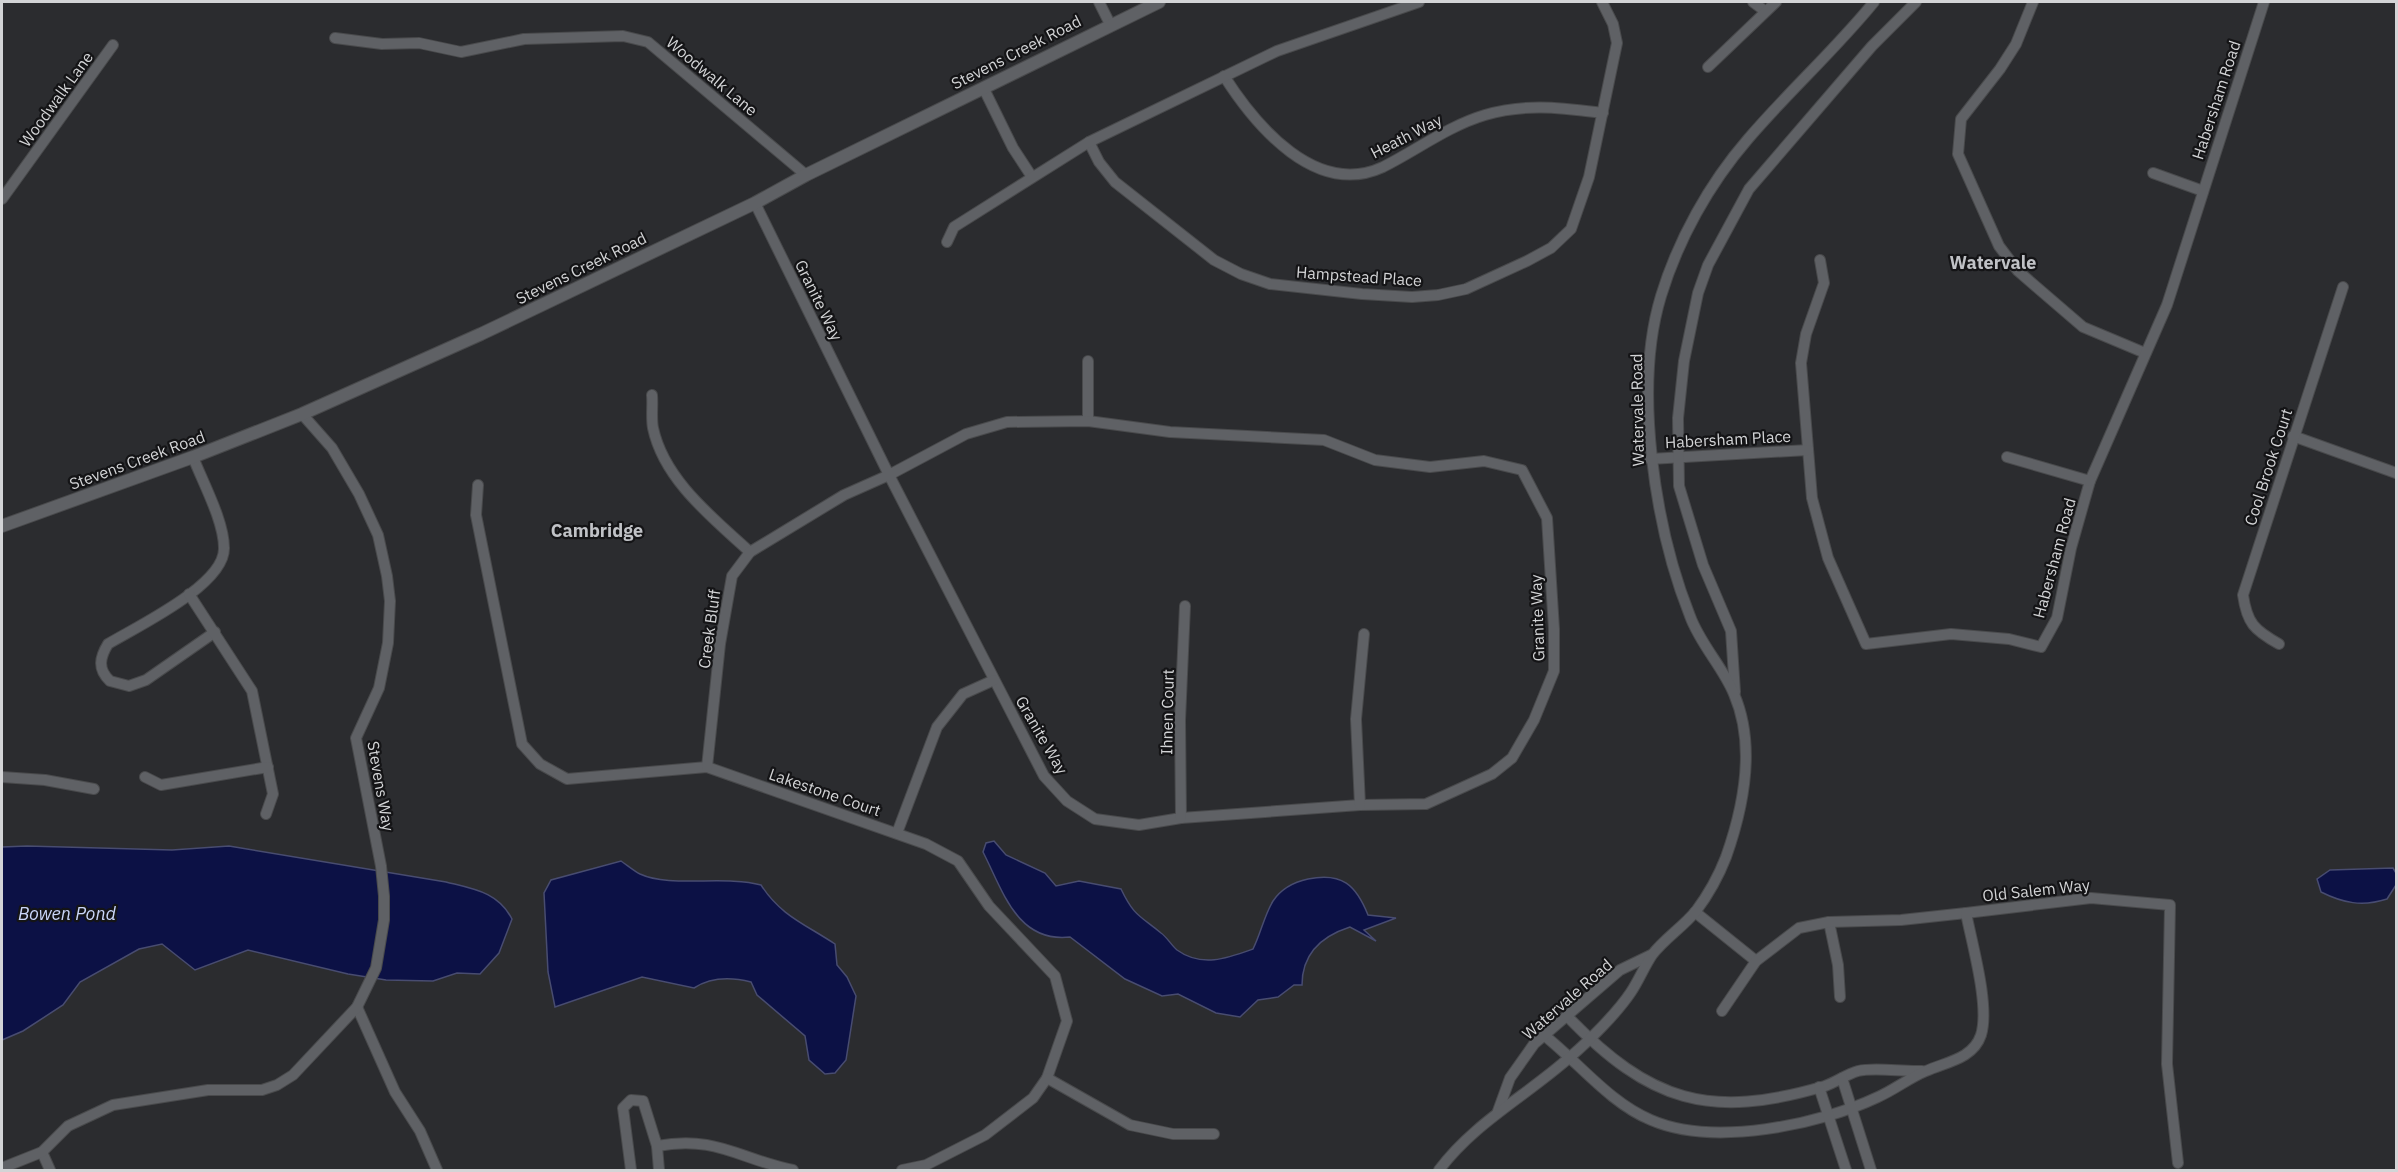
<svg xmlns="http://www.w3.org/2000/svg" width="2398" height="1172" viewBox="0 0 2398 1172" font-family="'IBM Plex Sans',sans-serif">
	<rect width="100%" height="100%" fill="#2b2c2f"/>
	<g fill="#0c1145" stroke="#484c70" stroke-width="1.5">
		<path d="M994,841L1006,855L1045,873L1056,886L1079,881L1121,889C1134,916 1139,915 1161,933C1167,937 1171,945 1177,950C1202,968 1228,958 1253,949C1261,933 1264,916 1273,901C1281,889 1294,882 1308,879C1342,872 1356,885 1368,915L1396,918L1364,930L1376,941L1350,927C1322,936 1302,954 1302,985H1294L1278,997L1258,1000L1240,1017L1216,1013L1178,994L1162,996L1125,979L1070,937C1017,943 1003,891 983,852L986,843Z"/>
		<path d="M27,846L172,850L229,846L446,882C474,889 498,892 512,919L499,953L480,974L457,973L433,981L386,980L348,974L248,950L195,970L162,944L139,949L80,982L63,1005L23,1031L2,1040V847Z"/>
		<path d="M621,861C627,865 634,871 640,874C670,888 725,875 761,885C781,916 805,924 835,944L837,965L847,977L856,996L846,1060L835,1073L825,1074L809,1060L805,1036L757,995L751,982C731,977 711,977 694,988L642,977L555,1007L548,972L544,893L551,880Z"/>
		<path d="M2393,868L2396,873V885L2387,899C2362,907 2343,903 2321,892L2317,879L2330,870Z"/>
	</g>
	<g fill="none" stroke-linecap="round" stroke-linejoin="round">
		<defs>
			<g id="minor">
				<path d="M1099,2L1110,24"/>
				<path d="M1753,2L1765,11"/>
				<path d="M2033,2L2016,44L2000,69L1961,119L1958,154L1999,246L2018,271L2083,327L2145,353"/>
				<path d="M335,38L382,44L419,43L461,52L524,39L623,36L648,42L806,175"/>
				<path d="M1708,67L1776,2"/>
				<path d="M1224,76C1256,126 1316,198 1383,167C1417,150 1448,126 1485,115C1526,103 1561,108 1603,113"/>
				<path d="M984,89L1013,148L1032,177"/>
				<path d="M1089,142L1099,162L1115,182L1214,260L1241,274L1270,284L1362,294L1412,297L1438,295L1466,289L1527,261L1551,248L1571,229L1589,177L1617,43L1613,24L1602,2"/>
				<path d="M2153,173L2203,191"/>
				<path d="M2,199L113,45"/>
				<path d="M947,242L954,227L1089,142L1277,51L1419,2"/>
				<path d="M1820,260L1824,283L1806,334L1801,363L1812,498L1828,558L1866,644L1951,634L2009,639L2041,647L2057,618L2071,548L2090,481L2167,305L2264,2"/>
				<path d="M652,395C653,405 651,418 653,428C664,480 713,518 750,552"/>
				<path d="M1088,421V361"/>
				<path d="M2293,436L2396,473"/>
				<path d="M193,457C203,483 224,521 224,548C225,585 136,627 108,644C100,657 97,669 110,681L129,686L146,680L215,632"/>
				<path d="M2007,457L2090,481"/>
				<path d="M1650,459L1808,450"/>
				<path d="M478,485L476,515L522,744L540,764L567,779L707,767L926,844L958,861L989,906L1055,976L1067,1021L1047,1078L1033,1098L985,1135L926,1165L902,1170"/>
				<path d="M189,594L252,691L273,794L266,814"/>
				<path d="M2279,644C2254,630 2247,623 2243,595L2343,287"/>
				<path d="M1735,692L1731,631L1703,565L1679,486L1678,418L1684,361L1698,293L1708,265L1749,189L1872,46L1916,2"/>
				<path d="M707,767L720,644L732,576L750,552L844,495L889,475L966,434L1007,422L1088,421L1170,432L1324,440L1375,460L1430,467L1484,461L1522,470L1547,518L1554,629V671L1534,720L1512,758L1492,774L1426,804L1360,805L1181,818L1139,825L1095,819L1067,801L1044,776L889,475L755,203"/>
				<path d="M2,777L45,780L94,789"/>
				<path d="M145,777L161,785L268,767"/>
				<path d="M1360,805L1356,719L1364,634"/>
				<path d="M1181,818L1180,720L1185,606"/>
				<path d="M897,833L937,727L963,694L994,680"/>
				<path d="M1695,912L1756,961"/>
				<path d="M1829,922L1838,965L1840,997"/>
				<path d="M357,1007L395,1092L420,1131L437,1170"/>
				<path d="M1722,1011L1756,961L1799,928L1829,922L1901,920L1966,913L2091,898L2170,905L2167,1064L2178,1163"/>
				<path d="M1567,1016C1650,1102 1709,1120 1825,1086C1836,1082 1847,1074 1858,1071C1875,1067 1903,1072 1922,1071"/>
				<path d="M1545,1036C1579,1063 1610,1103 1651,1120C1713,1147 1819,1125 1878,1097C1894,1090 1909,1078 1926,1071C1946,1062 1973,1059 1981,1035C1990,1006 1972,944 1966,913"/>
				<path d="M1047,1078L1130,1125L1173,1134H1214"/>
				<path d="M1842,1078L1871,1170"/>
				<path d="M1819,1087L1846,1170"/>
				<path d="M1498,1111L1510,1078L1534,1044L1620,970L1651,955"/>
				<path d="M657,1146C716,1135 739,1159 793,1170"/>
				<path d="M42,1152L50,1170"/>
				<path d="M2,1168L42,1152L68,1126L113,1105L208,1090H262L277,1085L293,1075L357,1007L376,968L384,920V896L381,866L356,738L379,688L388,643L390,601L387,576L378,535L359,494L332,448L302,414"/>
				<path d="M631,1170L623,1108L631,1100L643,1101L657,1146L659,1170"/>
				<path d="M1439,1170C1474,1123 1526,1096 1570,1057C1589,1041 1617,1013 1631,992C1639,980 1644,967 1652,955C1664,939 1683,927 1696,911C1708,895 1719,875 1726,857C1744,806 1756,745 1734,694C1723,667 1700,644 1690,616C1655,528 1633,388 1661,296C1678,240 1709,184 1748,139C1788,92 1835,50 1874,2"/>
			</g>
			<path id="tertiary" d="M2,526L193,457L302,414L481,334L755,203L806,175L1159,2"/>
		</defs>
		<use href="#minor" stroke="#494a4c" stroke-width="12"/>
		<use href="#tertiary" stroke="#494a4c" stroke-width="14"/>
		<use href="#minor" stroke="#5f6165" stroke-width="10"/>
		<use href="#tertiary" stroke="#5f6165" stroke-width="12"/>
	</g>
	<g text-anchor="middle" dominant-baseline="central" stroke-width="4.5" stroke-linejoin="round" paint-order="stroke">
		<g font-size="16" fill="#d3d4d6" stroke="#141416">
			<text transform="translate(1016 52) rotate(-27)">Stevens Creek Road</text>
			<text transform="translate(712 76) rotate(40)">Woodwalk Lane</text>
			<text transform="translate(56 99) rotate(-54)">Woodwalk Lane</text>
			<text transform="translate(2216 100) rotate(-72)">Habersham Road</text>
			<text transform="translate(1406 136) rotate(-27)">Heath Way</text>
			<text transform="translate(581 268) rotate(-26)">Stevens Creek Road</text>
			<text transform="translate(1359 276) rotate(4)">Hampstead Place</text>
			<text transform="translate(819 300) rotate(64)">Granite Way</text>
			<text transform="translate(1637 410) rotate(-91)">Watervale Road</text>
			<text transform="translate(1728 439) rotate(-3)">Habersham Place</text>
			<text transform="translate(137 460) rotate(-20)">Stevens Creek Road</text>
			<text transform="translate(2268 467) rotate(-72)">Cool Brook Court</text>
			<text transform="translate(2054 558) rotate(-75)">Habersham Road</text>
			<text transform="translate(1537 618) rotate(-92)">Granite Way</text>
			<text transform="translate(709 629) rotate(-82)">Creek Bluff</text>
			<text transform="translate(1167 712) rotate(-89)">Ihnen Court</text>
			<text transform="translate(1042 735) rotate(60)">Granite Way</text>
			<text transform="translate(381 786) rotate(80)">Stevens Way</text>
			<text transform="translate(825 792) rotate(19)">Lakestone Court</text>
			<text transform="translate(2036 890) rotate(-6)">Old Salem Way</text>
			<text transform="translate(1567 999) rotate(-41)">Watervale Road</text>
		</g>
		<g font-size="18" font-weight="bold" fill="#c0c2c6" stroke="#141416">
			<text x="1993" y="262">Watervale</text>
			<text x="597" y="530">Cambridge</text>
		</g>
		<g font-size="18" font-style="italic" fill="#cad6f9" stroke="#141416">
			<text x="67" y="913">Bowen Pond</text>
		</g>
	</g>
	<rect width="2398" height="1172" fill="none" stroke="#d3d4d6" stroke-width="6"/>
</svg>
